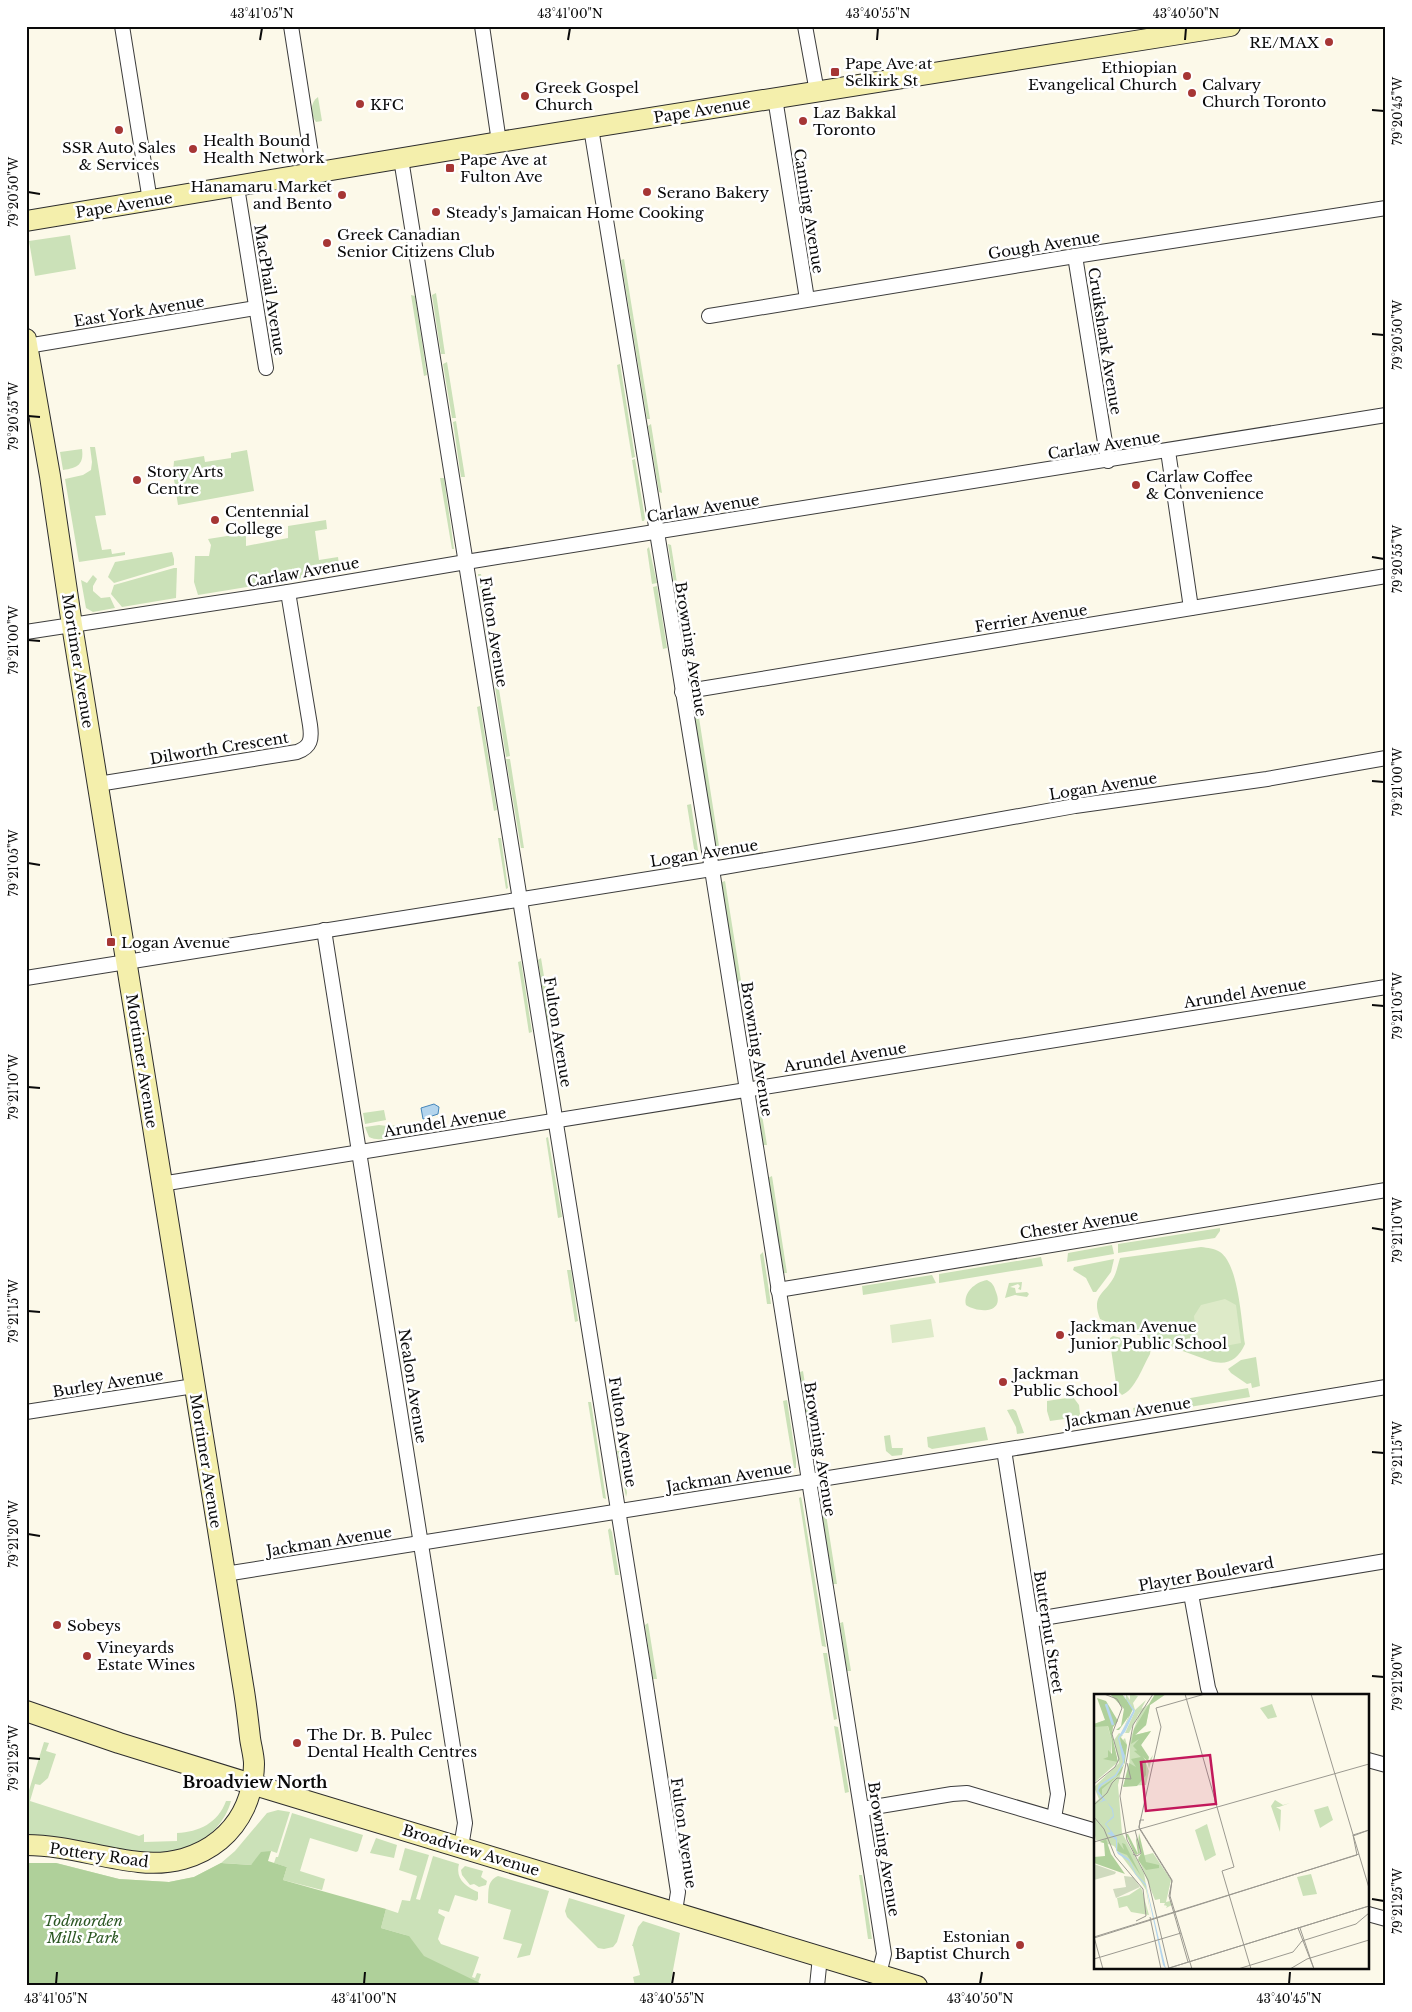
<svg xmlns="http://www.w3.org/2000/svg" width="1412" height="2012" viewBox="0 0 1412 2012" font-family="'Libre Baskerville',serif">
	<rect width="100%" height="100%" fill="#fcf9e9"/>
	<g fill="#cbe1b8">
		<path d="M318,97L322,121L316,122C310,115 310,102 318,97Z"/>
		<path d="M70,235L76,269L35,276L29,241Z"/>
		<path d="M624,259L650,419H647L621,260Z"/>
		<path d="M436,293L445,354H441L432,295Z"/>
		<path d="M411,295L415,296L427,375L424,376Z"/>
		<path d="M447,362L456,418H452L443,364Z"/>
		<path d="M620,364L635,457L632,458L617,365Z"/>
		<path d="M456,421L465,477H461L453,422Z"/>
		<path d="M651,424L662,493L659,492L648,426Z"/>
		<path d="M90,447H95L106,515L95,516L102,550L111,549L112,554L125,552V555L79,562L65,479L83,475L91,470L92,462Z"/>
		<path d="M82,449C84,464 78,468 63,470L60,452Z"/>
		<path d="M247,450L254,491L178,505L173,473L174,461L204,456L205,462L231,458V453Z"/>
		<path d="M635,459L645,518L644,521H642L632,460Z"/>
		<path d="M440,478H444L454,549H452Z"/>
		<path d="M326,520L327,529L315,531L319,560L338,557L340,572L198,595L194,582L195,556H209L211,545L208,539L246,533V546L288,538V526Z"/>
		<path d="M668,544L671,545L692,677H689L688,675Z"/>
		<path d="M649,547L657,583L652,584L647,549Z"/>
		<path d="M172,552L174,559V565L114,583L108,577L115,562Z"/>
		<path d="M174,568H177L176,598L122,607L111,594L114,585Z"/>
		<path d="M478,574H481L491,641L487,640Z"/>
		<path d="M93,575L97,579L93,586V591L101,598L110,597L115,608L93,612L86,608L81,580L87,583Z"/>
		<path d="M657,586L667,648L663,649L653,587Z"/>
		<path d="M492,647L510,756L506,757L489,648Z"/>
		<path d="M694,701L697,705L720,852L717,854L693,708Z"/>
		<path d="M480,706L497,810L494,811L477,707Z"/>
		<path d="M506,759H510L524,848H521Z"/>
		<path d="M691,804L698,850L699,856L695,855L687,805Z"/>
		<path d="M498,838H501L508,888L506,889Z"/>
		<path d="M725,881L742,987L738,989L722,886V882Z"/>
		<path d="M541,958L552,1025H548L538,960Z"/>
		<path d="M521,961L532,1032L529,1033L518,962Z"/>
		<path d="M758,1102L760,1103L767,1145H763Z"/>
		<path d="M384,1110L386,1120L365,1124L363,1113Z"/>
		<path d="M418,1123L433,1124L434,1130L406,1135L402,1125Z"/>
		<path d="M379,1125L387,1126L399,1125L402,1135C391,1137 379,1142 369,1137L365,1127Z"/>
		<path d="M548,1137L562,1217L558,1218L546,1138Z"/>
		<path d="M772,1176L787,1273H784L768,1178Z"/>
		<path d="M1220,1228V1231L1215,1238L1118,1253V1244Z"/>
		<path d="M1112,1245L1114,1254L1067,1262L1068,1253Z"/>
		<path d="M1201,1247C1208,1248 1214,1248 1220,1252C1239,1265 1241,1321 1245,1344C1238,1360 1227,1366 1210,1361L1120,1328L1100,1319C1091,1295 1104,1295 1114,1277C1117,1271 1118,1264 1120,1258Z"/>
		<path d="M763,1252L771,1304H767L760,1255Z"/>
		<path d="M1041,1257L1043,1266L939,1283V1274Z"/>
		<path d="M1114,1259L1111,1272L1096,1292H1093L1086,1278L1073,1270L1074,1267Z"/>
		<path d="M567,1270H571L578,1321L575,1322Z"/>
		<path d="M932,1275L936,1283L863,1295L862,1286Z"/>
		<path d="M987,1280C993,1283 994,1286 996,1292C1005,1314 978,1313 966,1305C963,1293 975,1282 987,1280Z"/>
		<path d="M1022,1282L1021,1290L1018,1289L1020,1286L1018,1284L1010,1287L1015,1288L1016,1293L1027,1292L1029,1294L1027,1297L1015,1295L1005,1298L1009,1283Z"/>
		<path d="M1113,1336L1147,1344L1151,1347L1150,1354C1143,1366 1135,1390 1122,1395L1117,1390L1110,1342V1338Z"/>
		<path d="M1256,1357L1260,1386L1252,1388L1251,1383L1247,1384L1231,1373L1228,1369L1241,1360Z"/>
		<path d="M803,1371L812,1430L809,1431L800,1372Z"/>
		<path d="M1248,1388L1250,1397L1135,1416L1133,1408Z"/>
		<path d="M1073,1397L1079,1405L1080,1414L1078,1417L1050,1421L1047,1411V1401Z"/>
		<path d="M787,1400L796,1459V1468H794L783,1401Z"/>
		<path d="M588,1402H591L606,1499L603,1498Z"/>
		<path d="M1013,1409L1016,1411L1024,1433L1017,1434L1016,1427L1007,1410Z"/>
		<path d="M1128,1409L1125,1417L1099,1421V1414Z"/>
		<path d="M985,1427L988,1440L932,1449L928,1447L927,1437Z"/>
		<path d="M890,1435L892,1448H903L902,1455L892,1456L886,1451L884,1436Z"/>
		<path d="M617,1451H620L627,1493L626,1497Z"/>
		<path d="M823,1495L837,1584H833L820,1501V1495Z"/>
		<path d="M801,1497L802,1501L826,1647L822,1646L799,1498Z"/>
		<path d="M610,1528L612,1532L619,1575H615L608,1530Z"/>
		<path d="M843,1622L851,1671H847L840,1623Z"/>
		<path d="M648,1623L657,1679H653L645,1625Z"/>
		<path d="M823,1653H827L837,1719L834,1720Z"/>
		<path d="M834,1726L838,1727L849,1792L845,1793Z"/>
		<path d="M44,1742L49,1743L46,1751L56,1754L48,1778L40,1785L35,1784L30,1801L139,1836L144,1834V1842L177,1841V1833C199,1832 218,1823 226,1801H231C228,1812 223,1820 216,1828C183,1864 138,1851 96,1845C73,1842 49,1840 26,1838V1800Z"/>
		<path d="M278,1810L290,1812L277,1853L271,1851L251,1865L222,1863L290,1919L409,1936L381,1928L386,1909L398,1913L402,1900L410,1901L417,1876L399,1870L405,1848L429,1855L416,1899L420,1900L433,1856L459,1864C455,1879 466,1887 478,1892V1899L476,1901L455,1895L449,1912L439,1909L438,1913L445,1917L438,1939L441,1944L479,1957L472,1977L475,1978L477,1973L481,1974L478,1983L486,1986H26V1863H56L119,1879L169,1882L194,1877L221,1863L235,1851L267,1813Z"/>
		<path d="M292,1813L363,1835L358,1851L356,1852L310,1838L300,1871L325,1879L322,1890L283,1880L287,1867L274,1863L276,1857H278Z"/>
		<path d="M376,1838L397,1845L394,1858L370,1853Z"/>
		<path d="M465,1866L483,1871L481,1877L487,1881L486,1885L479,1887L474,1884L470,1885L462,1875L461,1870Z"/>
		<path d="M859,1875H862L872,1939H868Z"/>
		<path d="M498,1876L549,1891L530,1955L517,1958L522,1944L503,1939L511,1910L488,1903C489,1893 486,1881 498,1876Z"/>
		<path d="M569,1898L625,1915L617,1942L613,1947L604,1949L598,1948L567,1917L565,1911Z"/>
		<path d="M643,1921L680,1933L670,1986H635L633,1977L640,1975L633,1946H632L638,1927Z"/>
	</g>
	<path fill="#afd09a" d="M271,1851L268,1861L287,1867L283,1880L386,1909L381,1928L409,1936L424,1956L486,1986H26V1863H56L119,1879L169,1882L194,1877L221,1863L251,1865L261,1852Z"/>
	<g fill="#ddeac8">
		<path d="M1225,1299L1236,1305L1241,1343L1198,1351L1194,1316L1201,1305Z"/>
		<path d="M931,1319L934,1337L892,1343L890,1325Z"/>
	</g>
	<path fill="#b4d5ed" stroke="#4586ba" d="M434,1104L439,1107L438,1114L423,1119L421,1108Z"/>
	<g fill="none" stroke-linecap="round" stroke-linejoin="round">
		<defs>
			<g id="street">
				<path d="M122,26L150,201"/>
				<path d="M291,26L314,173"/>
				<path d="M482,26L499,142"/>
				<path d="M805,26L817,92"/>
				<path d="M775,98L807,299"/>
				<path d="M591,128L710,857L875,1896L884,1954L879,1974"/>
				<path d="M401,159L642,1659L678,1892L675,1911"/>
				<path d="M237,187L266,368"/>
				<path d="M1075,256L1108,461"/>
				<path d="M709,316L1075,256L1386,208"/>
				<path d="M27,346L256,308"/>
				<path d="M1168,451L1191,608"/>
				<path d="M26,632L288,592L466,562L1386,415"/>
				<path d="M682,692L1386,576"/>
				<path d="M98,784L297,752C311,747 312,739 310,725L288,592"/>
				<path d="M324,930L465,1823L461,1847"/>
				<path d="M26,978L724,867L913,835L1075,806L1267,779L1386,758"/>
				<path d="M161,1184L1386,987"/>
				<path d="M778,1290L1386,1190"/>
				<path d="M26,1412L194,1386"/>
				<path d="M1004,1450L1058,1794L1054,1818"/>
				<path d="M225,1574L1004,1450L1386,1387"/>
				<path d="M1191,1594L1208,1688L1211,1696"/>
				<path d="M1031,1620L1386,1561"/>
				<path d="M1368,1760L1386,1765"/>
				<path d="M862,1809L952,1794L967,1793L1096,1831"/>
				<path d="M1368,1914L1386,1919"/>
				<path d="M817,1986L820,1957"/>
			</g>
			<g id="secondary">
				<path d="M26,221L499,142L1230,26"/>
				<path d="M26,339L50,476L72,625L243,1685C246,1702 248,1720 250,1738C251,1746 254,1756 254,1764C253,1829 202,1869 139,1862C101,1858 65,1845 26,1845"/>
				<path d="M26,1711L119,1743L271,1790L917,1986"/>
			</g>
		</defs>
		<use href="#street" stroke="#3d3d3d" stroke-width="16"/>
		<use href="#secondary" stroke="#2c2c2c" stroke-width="22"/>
		<use href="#street" stroke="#fff" stroke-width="14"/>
		<use href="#secondary" stroke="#f4efac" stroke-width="20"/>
	</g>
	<path fill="none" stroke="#0a0a0a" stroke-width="2" d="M260,40L262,28M568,40L570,28M877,40L878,28M1185,40L1186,28M1372,110L1384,111M28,192L40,194M1372,334L1384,335M28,416L40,417M1372,557L1384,559M28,640L40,641M1372,781L1384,782M28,863L40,865M1372,1005L1384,1006M28,1087L40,1088M1372,1228L1384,1230M28,1311L40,1312M1372,1452L1384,1453M28,1534L40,1536M1372,1676L1384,1677M28,1758L40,1759M1372,1899L1384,1901M56,1984L57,1972M364,1984L365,1972M672,1984L674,1972M980,1984L982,1972M1289,1984L1290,1972"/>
	<g fill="#a63635" stroke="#fff" stroke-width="2">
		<circle cx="1329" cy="42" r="5"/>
		<rect x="830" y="67" width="10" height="10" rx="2.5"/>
		<circle cx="1187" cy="76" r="5"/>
		<circle cx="1192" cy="93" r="5"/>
		<circle cx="525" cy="96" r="5"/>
		<circle cx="360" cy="104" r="5"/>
		<circle cx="803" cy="121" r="5"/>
		<circle cx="119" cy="130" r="5"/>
		<circle cx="193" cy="149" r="5"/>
		<rect x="445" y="163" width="10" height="10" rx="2.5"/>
		<circle cx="647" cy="192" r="5"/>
		<circle cx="342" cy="195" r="5"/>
		<circle cx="436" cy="212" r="5"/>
		<circle cx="327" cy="243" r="5"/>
		<circle cx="137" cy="480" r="5"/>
		<circle cx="1136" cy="485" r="5"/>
		<circle cx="215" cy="520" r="5"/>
		<rect x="106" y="937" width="10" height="10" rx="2.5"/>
		<circle cx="1060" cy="1335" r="5"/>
		<circle cx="1003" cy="1382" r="5"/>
		<circle cx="57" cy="1625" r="5"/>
		<circle cx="87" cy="1656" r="5"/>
		<circle cx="297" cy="1743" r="5"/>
		<circle cx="1020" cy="1945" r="5"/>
	</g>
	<g text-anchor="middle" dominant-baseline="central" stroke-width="5" stroke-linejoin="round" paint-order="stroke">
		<g font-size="15" fill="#0a0a0a" stroke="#fff" text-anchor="start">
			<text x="1319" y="42" text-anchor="end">RE/MAX</text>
			<text x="845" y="63">Pape Ave at<tspan x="845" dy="17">Selkirk St</tspan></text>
			<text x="1177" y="67" text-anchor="end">Ethiopian<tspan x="1177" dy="17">Evangelical Church</tspan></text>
			<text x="1202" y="84">Calvary<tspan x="1202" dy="17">Church Toronto</tspan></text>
			<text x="535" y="87">Greek Gospel<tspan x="535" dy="17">Church</tspan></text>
			<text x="370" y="104">KFC</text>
			<text x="813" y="112">Laz Bakkal<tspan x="813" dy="17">Toronto</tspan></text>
			<text x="203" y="140">Health Bound<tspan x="203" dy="17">Health Network</tspan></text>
			<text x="119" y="147" text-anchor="middle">SSR Auto Sales<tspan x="119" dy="17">&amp; Services</tspan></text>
			<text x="460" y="159">Pape Ave at<tspan x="460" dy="17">Fulton Ave</tspan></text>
			<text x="332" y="186" text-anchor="end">Hanamaru Market<tspan x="332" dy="17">and Bento</tspan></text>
			<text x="657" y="192">Serano Bakery</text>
			<text x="446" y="212">Steady's Jamaican Home Cooking</text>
			<text x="337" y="234">Greek Canadian<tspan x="337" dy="17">Senior Citizens Club</tspan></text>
			<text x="147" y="471">Story Arts<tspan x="147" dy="17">Centre</tspan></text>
			<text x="1146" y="476">Carlaw Coffee<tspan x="1146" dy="17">&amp; Convenience</tspan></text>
			<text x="225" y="511">Centennial<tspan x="225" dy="17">College</tspan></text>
			<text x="121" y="942">Logan Avenue</text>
			<text x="1070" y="1326">Jackman Avenue<tspan x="1070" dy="17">Junior Public School</tspan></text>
			<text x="1013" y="1373">Jackman<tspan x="1013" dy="17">Public School</tspan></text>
			<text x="67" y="1625">Sobeys</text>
			<text x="97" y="1647">Vineyards<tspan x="97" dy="17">Estate Wines</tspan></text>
			<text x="307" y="1734">The Dr. B. Pulec<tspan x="307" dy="17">Dental Health Centres</tspan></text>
			<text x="1010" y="1936" text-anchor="end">Estonian<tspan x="1010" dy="17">Baptist Church</tspan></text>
		</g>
		<g font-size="15" fill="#0a0a0a" stroke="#fff">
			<text transform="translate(702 110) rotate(-9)">Pape Avenue</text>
			<text transform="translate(124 205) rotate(-9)">Pape Avenue</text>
			<text transform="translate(809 211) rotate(81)">Canning Avenue</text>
			<text transform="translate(1044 245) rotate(-9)">Gough Avenue</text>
			<text transform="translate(270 290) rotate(81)">MacPhail Avenue</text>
			<text transform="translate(139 311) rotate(-9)">East York Avenue</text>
			<text transform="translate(1105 341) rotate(81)">Cruikshank Avenue</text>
			<text transform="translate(1104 445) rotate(-9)">Carlaw Avenue</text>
			<text transform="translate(703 508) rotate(-9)">Carlaw Avenue</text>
			<text transform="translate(303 572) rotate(-10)">Carlaw Avenue</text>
			<text transform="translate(1031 618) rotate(-9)">Ferrier Avenue</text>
			<text transform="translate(494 632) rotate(81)">Fulton Avenue</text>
			<text transform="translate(691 649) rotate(81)">Browning Avenue</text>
			<text transform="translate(78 661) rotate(81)">Mortimer Avenue</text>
			<text transform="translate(219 748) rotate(-9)">Dilworth Crescent</text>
			<text transform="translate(1103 786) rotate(-9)">Logan Avenue</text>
			<text transform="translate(704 853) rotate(-9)">Logan Avenue</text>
			<text transform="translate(1245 993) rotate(-9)">Arundel Avenue</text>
			<text transform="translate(558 1032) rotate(81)">Fulton Avenue</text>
			<text transform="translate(757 1049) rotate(81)">Browning Avenue</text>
			<text transform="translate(845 1057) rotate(-9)">Arundel Avenue</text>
			<text transform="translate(142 1061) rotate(81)">Mortimer Avenue</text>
			<text transform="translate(445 1122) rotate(-9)">Arundel Avenue</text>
			<text transform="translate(1079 1224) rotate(-9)">Chester Avenue</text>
			<text transform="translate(108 1383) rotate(-9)">Burley Avenue</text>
			<text transform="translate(413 1386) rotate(81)">Nealon Avenue</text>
			<text transform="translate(1128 1412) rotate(-9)">Jackman Avenue</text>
			<text transform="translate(623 1432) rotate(81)">Fulton Avenue</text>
			<text transform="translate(820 1449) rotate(81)">Browning Avenue</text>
			<text transform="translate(206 1461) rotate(81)">Mortimer Avenue</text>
			<text transform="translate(729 1477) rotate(-9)">Jackman Avenue</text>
			<text transform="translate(329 1541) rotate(-9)">Jackman Avenue</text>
			<text transform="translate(1206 1574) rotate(-10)">Playter Boulevard</text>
			<text transform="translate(1049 1632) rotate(81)">Butternut Street</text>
			<text transform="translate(684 1833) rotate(82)">Fulton Avenue</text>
			<text transform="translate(884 1849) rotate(81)">Browning Avenue</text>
			<text transform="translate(471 1850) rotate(17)">Broadview Avenue</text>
			<text transform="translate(99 1855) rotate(8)">Pottery Road</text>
		</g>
		<g font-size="15" font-style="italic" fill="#2c5724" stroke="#fff">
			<text x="83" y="1920">Todmorden<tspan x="83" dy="17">Mills Park</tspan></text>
		</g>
		<g font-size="16" font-weight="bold" fill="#0a0a0a" stroke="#fff">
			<text x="255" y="1782">Broadview North</text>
		</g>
	</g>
	<g transform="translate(1094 1694)">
		<rect width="275" height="275" fill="#fcf9e9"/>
		<path d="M32,0L36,6V0L44,2L39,9L41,16L52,6L35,39H31L41,17L32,7ZM72,0L56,11L52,31L41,41L57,37L47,51L54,68L59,61L55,75L53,66L50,64L55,77L52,91L28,92L35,87L36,46L47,15ZM178,10L183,23L174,25L166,14ZM12,26L18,47L17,60L21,59L23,64H18L24,68L0,89V30ZM25,39L29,41L27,43L29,46L31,44L33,51L24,91L28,139L50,179L57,222L52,196L47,188L20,152L2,146L0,137V106L1,108L5,105L0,93L25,69L20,46ZM181,106L189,111L196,109L185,113H182L187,116L186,138L177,112ZM234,112L239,126L226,134L220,116ZM113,130L122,161L111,167L101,136ZM59,159L77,186L72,208L76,207L78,211L72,214L73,212L70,211L68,215L71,209H66V205L61,206L44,163ZM217,180L223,200L209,202L203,183ZM47,193L55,221L37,218L33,212L25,214L23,204L35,201Z" fill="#cbe1b8"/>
		<path d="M16,0H28L39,15L27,40L35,22L25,36H22L27,32L30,15ZM61,0H72L56,11L52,31L41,41L57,37L47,51L55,63L54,68L39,52L45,45L37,50L40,35ZM3,4L12,7L24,27L19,33L18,41L24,68L9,65L14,63V56L18,60V47L14,32L0,33V30L11,26ZM26,43L33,51L31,68L27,79L8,95V103L4,95L22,83L30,70ZM44,56L52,67V81L43,92L29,93L35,69L42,73L37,65L47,63L40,57ZM45,139L52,168L65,171V174L52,176L44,166L47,159L45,152L46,159L42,161L40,159L32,140H34L44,160L42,146L43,143L44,151ZM12,145L17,160L31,180L0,169V163L11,162L10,149L6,148ZM24,148L30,156L28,149L31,150L47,182L33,161L23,157Z" fill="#afd09a"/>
		<path d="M0,170L22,178L21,180L0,186ZM30,182L39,183L46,193L22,204L19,195L32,193Z" fill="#cfdabe"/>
		<path d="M29,0L41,17L31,38L25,44L31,62L30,69L22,82L8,91L4,97L19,115L20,123L12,130L23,144V157L35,165L42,180L52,190L72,275L69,271L52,192L41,180L35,167L24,160L22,156V146L13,139L17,138L11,130L19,122L18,116L12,106L5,109L9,106L3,98L5,91L21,81L29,68L24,44L39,17Z" fill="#b4d5ed"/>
		<path fill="none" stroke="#b4d5ed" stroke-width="2.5" d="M12,10L19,31"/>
		<path fill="none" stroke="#9b9990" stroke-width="1" d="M59,0L39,31L26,102L33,146L54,186L75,275M91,0L140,173L128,177L157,275M217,0L275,194M18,89L23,84L37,85L33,69M0,90L21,73L25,65L18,40L28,14L23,5L10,0M0,111L13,99L18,89M0,123L10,135L21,162L49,195L52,222L42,227M50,126H46L45,134L78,187L75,202L94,268M259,142L275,136M0,148L275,70M39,160L43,162L47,159L41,136M56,223L67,275M204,234L220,275M206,234L220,275M0,243L9,275M0,243L263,161L259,141L275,136M0,244L265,160M0,265L87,239M72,275L275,212M72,275L275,212M98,275L76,202L78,186L45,133L67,33L62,14L111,0M144,275L199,258L208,247L262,230L275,219M196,275L213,265L275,246"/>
		<path fill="#c2185b" fill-opacity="0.15" stroke="#c2185b" stroke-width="2.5" d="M116,61L122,110L52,117L47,68Z"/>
		<rect width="275" height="275" fill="none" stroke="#0a0a0a" stroke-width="2.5"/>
	</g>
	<rect width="1412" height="2012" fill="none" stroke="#ffffff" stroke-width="55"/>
	<rect x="28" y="28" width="1356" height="1956" fill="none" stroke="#0a0a0a" stroke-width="2"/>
	<g font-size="12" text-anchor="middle" fill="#0a0a0a">
		<text x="262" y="18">43°41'05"N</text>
		<text x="570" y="18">43°41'00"N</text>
		<text x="878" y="18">43°40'55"N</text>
		<text x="1186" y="18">43°40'50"N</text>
		<text transform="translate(1398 111) rotate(-90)" y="4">79°20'45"W</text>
		<text transform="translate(14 192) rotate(-90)" y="4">79°20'50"W</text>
		<text transform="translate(1398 335) rotate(-90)" y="4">79°20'50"W</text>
		<text transform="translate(14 416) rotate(-90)" y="4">79°20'55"W</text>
		<text transform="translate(1398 559) rotate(-90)" y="4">79°20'55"W</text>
		<text transform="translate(14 640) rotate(-90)" y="4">79°21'00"W</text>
		<text transform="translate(1398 782) rotate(-90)" y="4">79°21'00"W</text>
		<text transform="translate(14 863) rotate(-90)" y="4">79°21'05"W</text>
		<text transform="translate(1398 1006) rotate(-90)" y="4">79°21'05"W</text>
		<text transform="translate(14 1087) rotate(-90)" y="4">79°21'10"W</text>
		<text transform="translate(1398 1230) rotate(-90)" y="4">79°21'10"W</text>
		<text transform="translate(14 1311) rotate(-90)" y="4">79°21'15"W</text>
		<text transform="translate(1398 1453) rotate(-90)" y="4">79°21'15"W</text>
		<text transform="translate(14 1534) rotate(-90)" y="4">79°21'20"W</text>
		<text transform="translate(1398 1677) rotate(-90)" y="4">79°21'20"W</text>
		<text transform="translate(14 1758) rotate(-90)" y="4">79°21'25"W</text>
		<text transform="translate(1398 1901) rotate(-90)" y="4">79°21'25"W</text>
		<text x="56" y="2003">43°41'05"N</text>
		<text x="364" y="2003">43°41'00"N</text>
		<text x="672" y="2003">43°40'55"N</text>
		<text x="980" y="2003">43°40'50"N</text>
		<text x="1289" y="2003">43°40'45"N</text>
	</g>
</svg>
